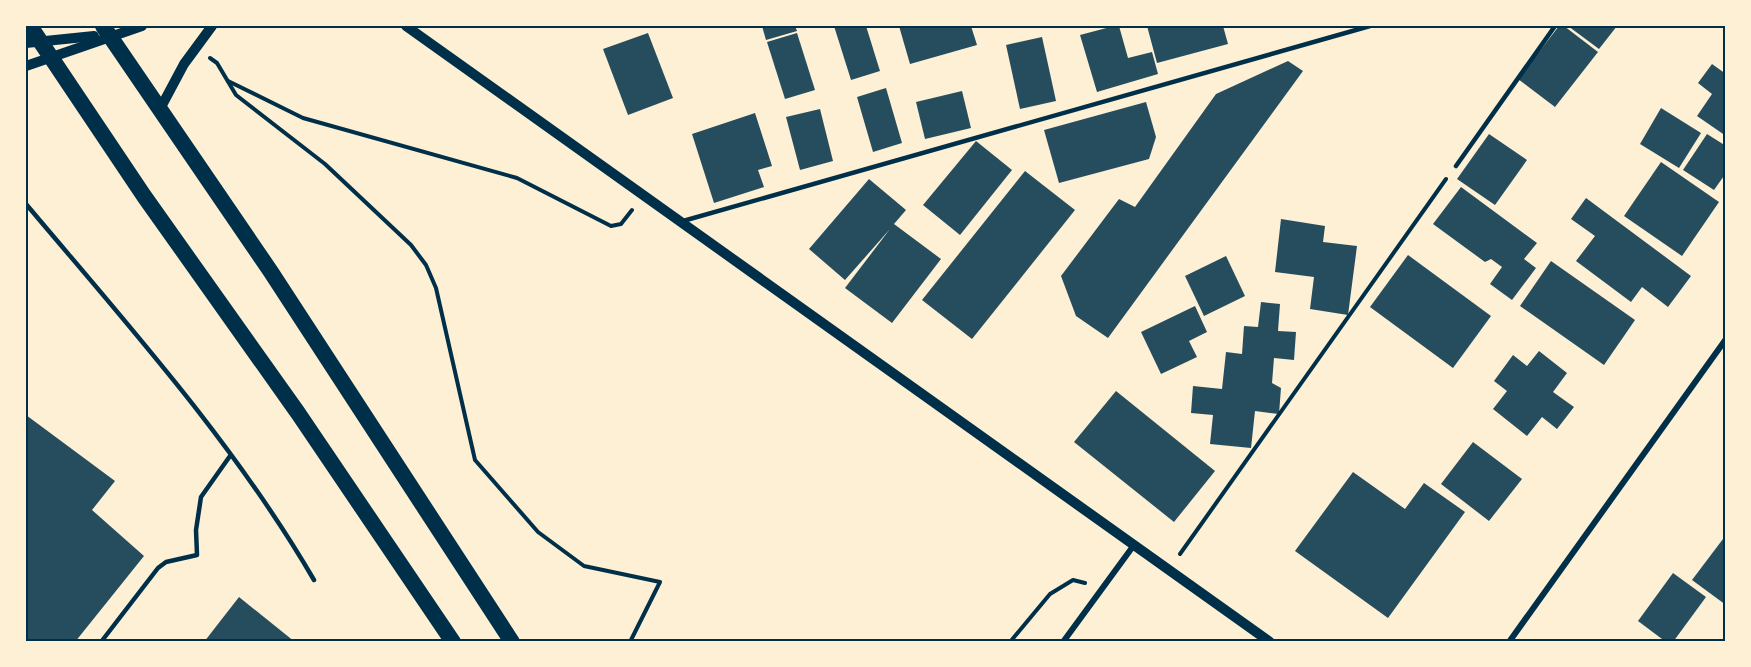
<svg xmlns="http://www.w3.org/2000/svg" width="1751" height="667" viewBox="0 0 1751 667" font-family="'PT Sans',sans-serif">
	<rect width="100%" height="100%" fill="#fdf0d5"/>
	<g fill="#264d5e">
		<path d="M762,26H795L797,31L766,40Z"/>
		<path d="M834,26H866L880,71L851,80Z"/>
		<path d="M899,26H971L977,45L910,64Z"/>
		<path d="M1114,26H1119L1128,58L1152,52L1158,74L1097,92L1080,35Z"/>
		<path d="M1147,26H1223L1228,44L1157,63Z"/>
		<path d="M1559,26H1564L1598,52L1555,107L1518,79Z"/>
		<path d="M1568,26H1617L1599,49Z"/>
		<path d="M648,33L673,98L628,115L603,49Z"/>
		<path d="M797,33L815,90L785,99L767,42Z"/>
		<path d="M1042,37L1056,101L1020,109L1006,45Z"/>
		<path d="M1288,61L1303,71L1108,338L1076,316L1061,276L1119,199L1135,207L1216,94Z"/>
		<path d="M1712,64L1726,74V136L1697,116L1712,94L1698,83Z"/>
		<path d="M886,88L902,143L873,152L857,97Z"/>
		<path d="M962,91L971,128L925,139L916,102Z"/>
		<path d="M1146,102L1156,137L1149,159L1059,183L1044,130Z"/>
		<path d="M1661,108L1701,133L1679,168L1640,144Z"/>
		<path d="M820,109L833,161L800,170L786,117Z"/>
		<path d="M755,113L772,166L758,170L764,187L714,203L692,134Z"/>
		<path d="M1489,134L1527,160L1495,205L1457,179Z"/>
		<path d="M1707,134L1726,146V173L1714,190L1683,170Z"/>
		<path d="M976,141L1012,170L960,235L923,205Z"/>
		<path d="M1661,162L1719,202L1682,256L1624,216Z"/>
		<path d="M1025,171L1075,210L972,339L922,300Z"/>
		<path d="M869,179L906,210L894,224L941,259L892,323L845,288L890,229L845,280L809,249Z"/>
		<path d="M1461,187L1537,243L1524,259L1536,268L1512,300L1490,284L1502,267L1491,259L1485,262L1433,224Z"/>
		<path d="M1586,198L1691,276L1668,307L1642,287L1631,302L1576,261L1595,236L1571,219Z"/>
		<path d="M1281,219L1325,226L1323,242L1357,246L1348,315L1310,309L1314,277L1275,272Z"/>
		<path d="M1408,255L1491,316L1453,368L1370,307Z"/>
		<path d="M1226,256L1245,296L1204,316L1185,276Z"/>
		<path d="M1551,261L1635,320L1604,365L1520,306Z"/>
		<path d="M1261,302L1280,304L1278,331L1296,332L1294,360L1274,358L1272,383L1281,388L1279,414L1255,411L1251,448L1210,444L1213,415L1191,413L1193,386L1222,389L1226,352L1242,354L1244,326L1258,327Z"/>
		<path d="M1195,306L1207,332L1189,341L1197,357L1161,374L1141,332Z"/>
		<path d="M1539,351L1567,373L1553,392L1574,407L1557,429L1542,417L1527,436L1493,409L1507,391L1494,381L1513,355L1527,366Z"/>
		<path d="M1116,391L1215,471L1174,522L1074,442Z"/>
		<path d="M26,415L115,481L92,510L144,556L75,642H26Z"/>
		<path d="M1473,442L1522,479L1489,521L1441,484Z"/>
		<path d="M1353,472L1405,509L1424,483L1465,512L1388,618L1295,551Z"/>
		<path d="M1726,535V605L1692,580Z"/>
		<path d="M1673,573L1706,597L1673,642H1666L1638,621Z"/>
		<path d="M239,597L295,642H204Z"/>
	</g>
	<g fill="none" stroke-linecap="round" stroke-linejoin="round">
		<g stroke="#003049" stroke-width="4">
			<path d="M210,58L217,63L236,95L325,164L411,245L426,265L436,288L475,460L538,532L584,566L660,582L630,642"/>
			<path d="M228,81L303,118L517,178L611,226L621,224L632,210"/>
			<path d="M1180,554L1446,179"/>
			<path d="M1010,642L1050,594L1073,580L1085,583"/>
		</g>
		<g stroke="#003049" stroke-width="4.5">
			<path d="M1456,166L1555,26"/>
			<path d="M26,204C127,324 235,444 314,580"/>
			<path d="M683,221L1370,26"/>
			<path d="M101,642L158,568L166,562L197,555L196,530L201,497L230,456"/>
		</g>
		<g stroke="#003049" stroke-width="6">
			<path d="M1063,642L1134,545"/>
			<path d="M1509,642L1726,339"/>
		</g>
		<g stroke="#003049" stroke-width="10">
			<path d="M406,26L1270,642"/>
			<path d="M26,43L94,36"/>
			<path d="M26,66L142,26"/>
			<path d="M160,109L184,64L212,26"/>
		</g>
		<g stroke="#003049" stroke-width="16">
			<path d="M30,26L144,196L298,413L453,642"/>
			<path d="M103,26L271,272L512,642"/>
		</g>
	</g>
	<rect width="1751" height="667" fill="none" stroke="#fdf0d5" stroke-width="54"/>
	<rect x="27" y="27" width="1697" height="613" fill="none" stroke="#003049" stroke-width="2"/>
</svg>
